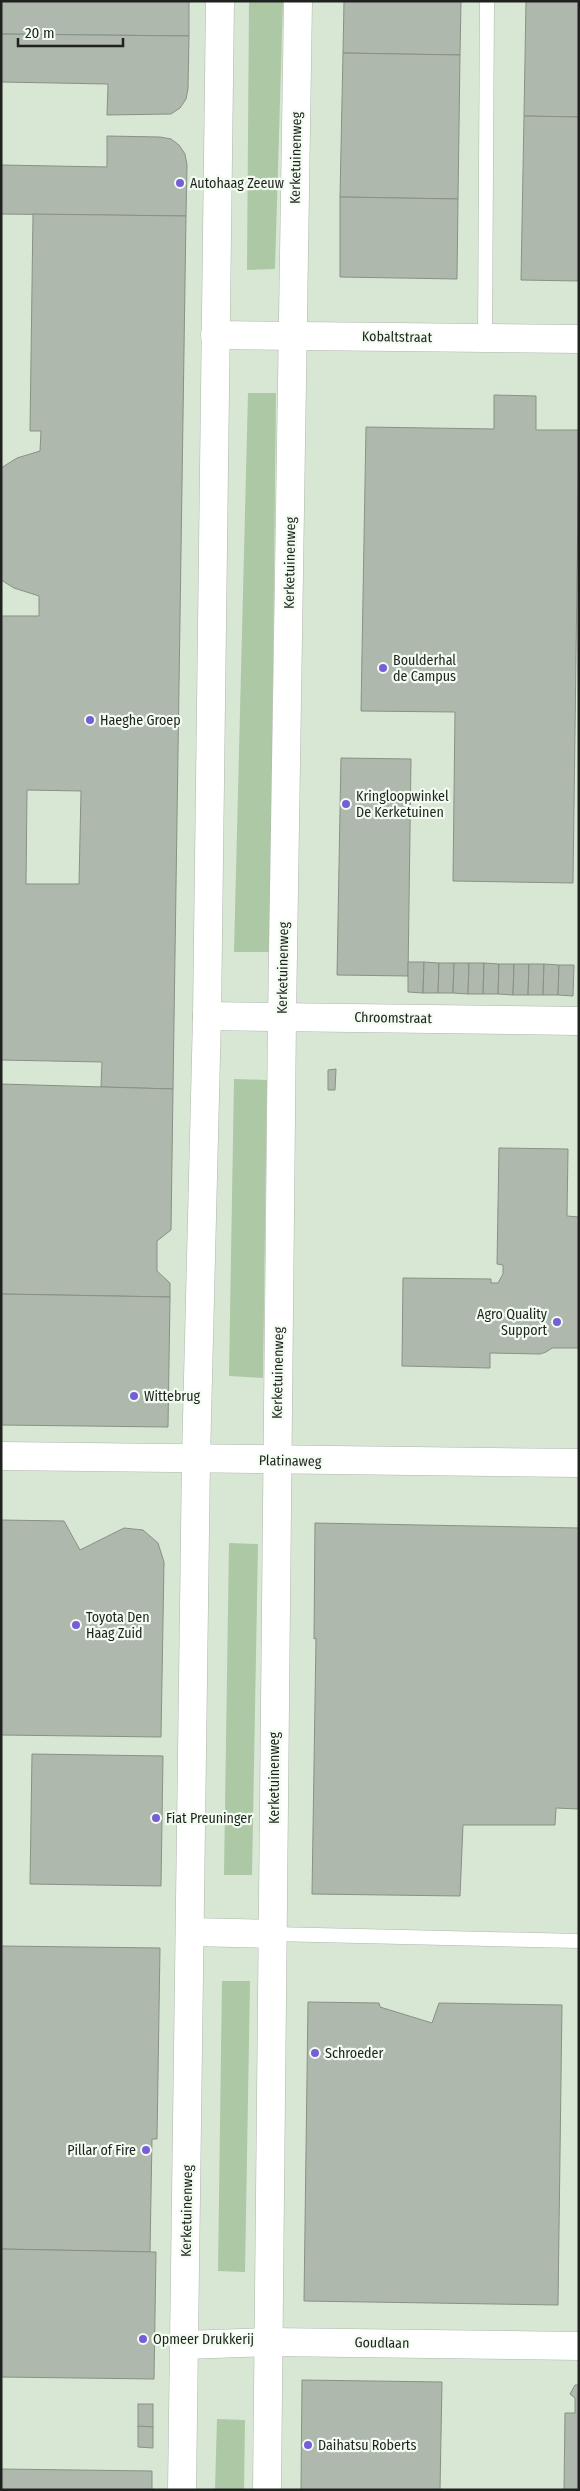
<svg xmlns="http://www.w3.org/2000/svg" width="580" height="2491" viewBox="0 0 580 2491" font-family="'Fira Sans Condensed',sans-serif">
	<rect width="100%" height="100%" fill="#e5eee3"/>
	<rect fill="#d8e6d4" x="1" y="1" width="578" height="2489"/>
	<g fill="#acc8a4">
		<path d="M249,1H283L275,269L247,270Z"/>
		<path d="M248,393H276L270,952H234Z"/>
		<path d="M234,1079L267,1080L263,1378L229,1376Z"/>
		<path d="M229,1543L258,1544L252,1875H224Z"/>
		<path d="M222,1981H250L245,2272L218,2271Z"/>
		<path d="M217,2419L245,2420L244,2490H215Z"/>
	</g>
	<g fill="#afb8ac" stroke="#899186" fill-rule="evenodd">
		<path d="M1,1H189V36L1,34Z"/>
		<path d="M344,1H461L460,55L343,53Z"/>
		<path d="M526,1H579V117L524,116Z"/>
		<path d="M1,34L189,36L188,89L186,99L180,108L171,114L107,115L108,84L1,82Z"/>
		<path d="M343,53L460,55L458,199L340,197Z"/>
		<path d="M524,116L579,117V281L521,280Z"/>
		<path d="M107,136L160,137L171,139L179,145L185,154L187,165L186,216L1,214V165L107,167Z"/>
		<path d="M340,197L458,199L457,279L340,277Z"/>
		<path d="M33,214L186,216L173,1089L101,1087L102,1062L1,1060V616H39V596L14,588L1,580V468L17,458L40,451L41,431H30ZM27,790L81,791L79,884H26Z"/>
		<path d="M494,395L536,396V430H579L573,883L453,881L455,712L361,711L366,427L494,429Z"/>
		<path d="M341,758L411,759L408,976L337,975Z"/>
		<path d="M408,962H424L423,993L408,992Z"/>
		<path d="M424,962L439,963L438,993H423Z"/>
		<path d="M439,963H454L453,993H438Z"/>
		<path d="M454,963H469L468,994L453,993Z"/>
		<path d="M469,963H484L483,994H468Z"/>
		<path d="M484,963L499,964L498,994H483Z"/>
		<path d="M499,964H514L513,995L498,994Z"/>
		<path d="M514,964H529L528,995H513Z"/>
		<path d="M529,964H544L543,995H528Z"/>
		<path d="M544,964L559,965L558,995H543Z"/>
		<path d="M559,965H574L573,996L558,995Z"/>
		<path d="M336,1069L335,1090H328V1070Z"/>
		<path d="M1,1084L173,1089L171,1230L157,1241V1271L170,1283V1297L1,1294Z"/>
		<path d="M499,1148L568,1149L567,1216L579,1217V1348H552L546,1352L540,1354L490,1353V1368L402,1366L403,1278L491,1279V1283H498L503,1274V1265L497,1264Z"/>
		<path d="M1,1294L170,1297L168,1427L1,1425Z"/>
		<path d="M1,1520L64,1521L80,1550L124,1528L143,1530L158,1543L164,1562L161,1737L1,1735Z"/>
		<path d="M315,1523L579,1528V1809L556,1808L555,1825H463L460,1896L312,1894L316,1638L314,1639Z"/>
		<path d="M32,1754L163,1756L161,1886L30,1884Z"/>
		<path d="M1,1946L160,1948L157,2139H152L150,2252L1,2249Z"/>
		<path d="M308,2002L379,2003L380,2007L432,2023L439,2003L562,2005L558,2305L304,2301Z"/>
		<path d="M1,2249L156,2252L154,2379L1,2377Z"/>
		<path d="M302,2380L442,2382L440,2490H301Z"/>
		<path d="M575,2385H579V2490H564L565,2413H575V2398L570,2394Z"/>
		<rect x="138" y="2404" width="15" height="23"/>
		<path d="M138,2426L153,2427V2448L138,2447Z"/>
		<path d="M1,2469L152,2471V2490H1Z"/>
	</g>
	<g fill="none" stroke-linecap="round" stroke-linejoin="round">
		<defs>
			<g id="lane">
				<path d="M485,338L487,1"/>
				<path d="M273,1934L579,1941"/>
			</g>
			<g id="street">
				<path d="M215,335L579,339"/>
				<path d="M207,1016L579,1021"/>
				<path d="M1,1456L579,1463"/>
				<path d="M190,1932L273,1934"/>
				<path d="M185,2345L269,2342L579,2346"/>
				<path d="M182,2490L196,1459L207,1016L220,1"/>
				<path d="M267,2490L282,1017L298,1"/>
			</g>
		</defs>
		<use href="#lane" stroke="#aeb7ac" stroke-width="15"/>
		<use href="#street" stroke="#aeb7ac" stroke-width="29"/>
		<use href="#lane" stroke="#fff" stroke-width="14"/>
		<use href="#street" stroke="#fff" stroke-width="28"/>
	</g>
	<g fill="#775ed9" stroke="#f2fcf0" stroke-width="2">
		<circle cx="180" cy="183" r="5"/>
		<circle cx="383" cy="668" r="5"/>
		<circle cx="90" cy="720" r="5"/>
		<circle cx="346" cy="804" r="5"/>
		<circle cx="557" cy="1322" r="5"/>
		<circle cx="134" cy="1396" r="5"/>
		<circle cx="76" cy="1625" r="5"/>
		<circle cx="156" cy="1818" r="5"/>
		<circle cx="315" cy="2053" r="5"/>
		<circle cx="146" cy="2150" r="5"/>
		<circle cx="143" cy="2339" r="5"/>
		<circle cx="308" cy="2445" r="5"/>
	</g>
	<g text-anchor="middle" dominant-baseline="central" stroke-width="4.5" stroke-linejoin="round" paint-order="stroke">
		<g font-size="14" fill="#1f221e" stroke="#f2fcf0">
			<text transform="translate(296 158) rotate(-89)">Kerketuinenweg</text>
			<text transform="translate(397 337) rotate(1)">Kobaltstraat</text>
			<text transform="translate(290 563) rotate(-89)">Kerketuinenweg</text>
			<text transform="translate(283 968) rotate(-89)">Kerketuinenweg</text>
			<text transform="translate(393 1018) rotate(1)">Chroomstraat</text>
			<text transform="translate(278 1373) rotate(-89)">Kerketuinenweg</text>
			<text transform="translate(290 1461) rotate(1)">Platinaweg</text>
			<text transform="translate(274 1778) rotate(-90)">Kerketuinenweg</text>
			<text transform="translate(187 2211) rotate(-89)">Kerketuinenweg</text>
			<text transform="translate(382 2343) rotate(1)">Goudlaan</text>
		</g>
		<g font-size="14" fill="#1f221e" stroke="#f2fcf0" text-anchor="start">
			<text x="190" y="183">Autohaag Zeeuw</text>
			<text x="393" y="660">Boulderhal<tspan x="393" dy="16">de Campus</tspan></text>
			<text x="100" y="720">Haeghe Groep</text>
			<text x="356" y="796">Kringloopwinkel<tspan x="356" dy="16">De Kerketuinen</tspan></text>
			<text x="547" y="1314" text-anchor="end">Agro Quality<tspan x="547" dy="16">Support</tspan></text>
			<text x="144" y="1396">Wittebrug</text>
			<text x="86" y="1617">Toyota Den<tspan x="86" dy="16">Haag Zuid</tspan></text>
			<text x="166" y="1818">Fiat Preuninger</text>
			<text x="325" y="2053">Schroeder</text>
			<text x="136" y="2150" text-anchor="end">Pillar of Fire</text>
			<text x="153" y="2339">Opmeer Drukkerij</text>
			<text x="318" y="2445">Daihatsu Roberts</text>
		</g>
	</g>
	<rect width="580" height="2491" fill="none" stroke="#1f221e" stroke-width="5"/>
	<path d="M18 38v8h105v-8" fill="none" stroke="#1f221e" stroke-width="2.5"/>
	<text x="25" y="38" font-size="15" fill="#1f221e" stroke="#f2fcf0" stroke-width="4" paint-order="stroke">20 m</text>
</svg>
